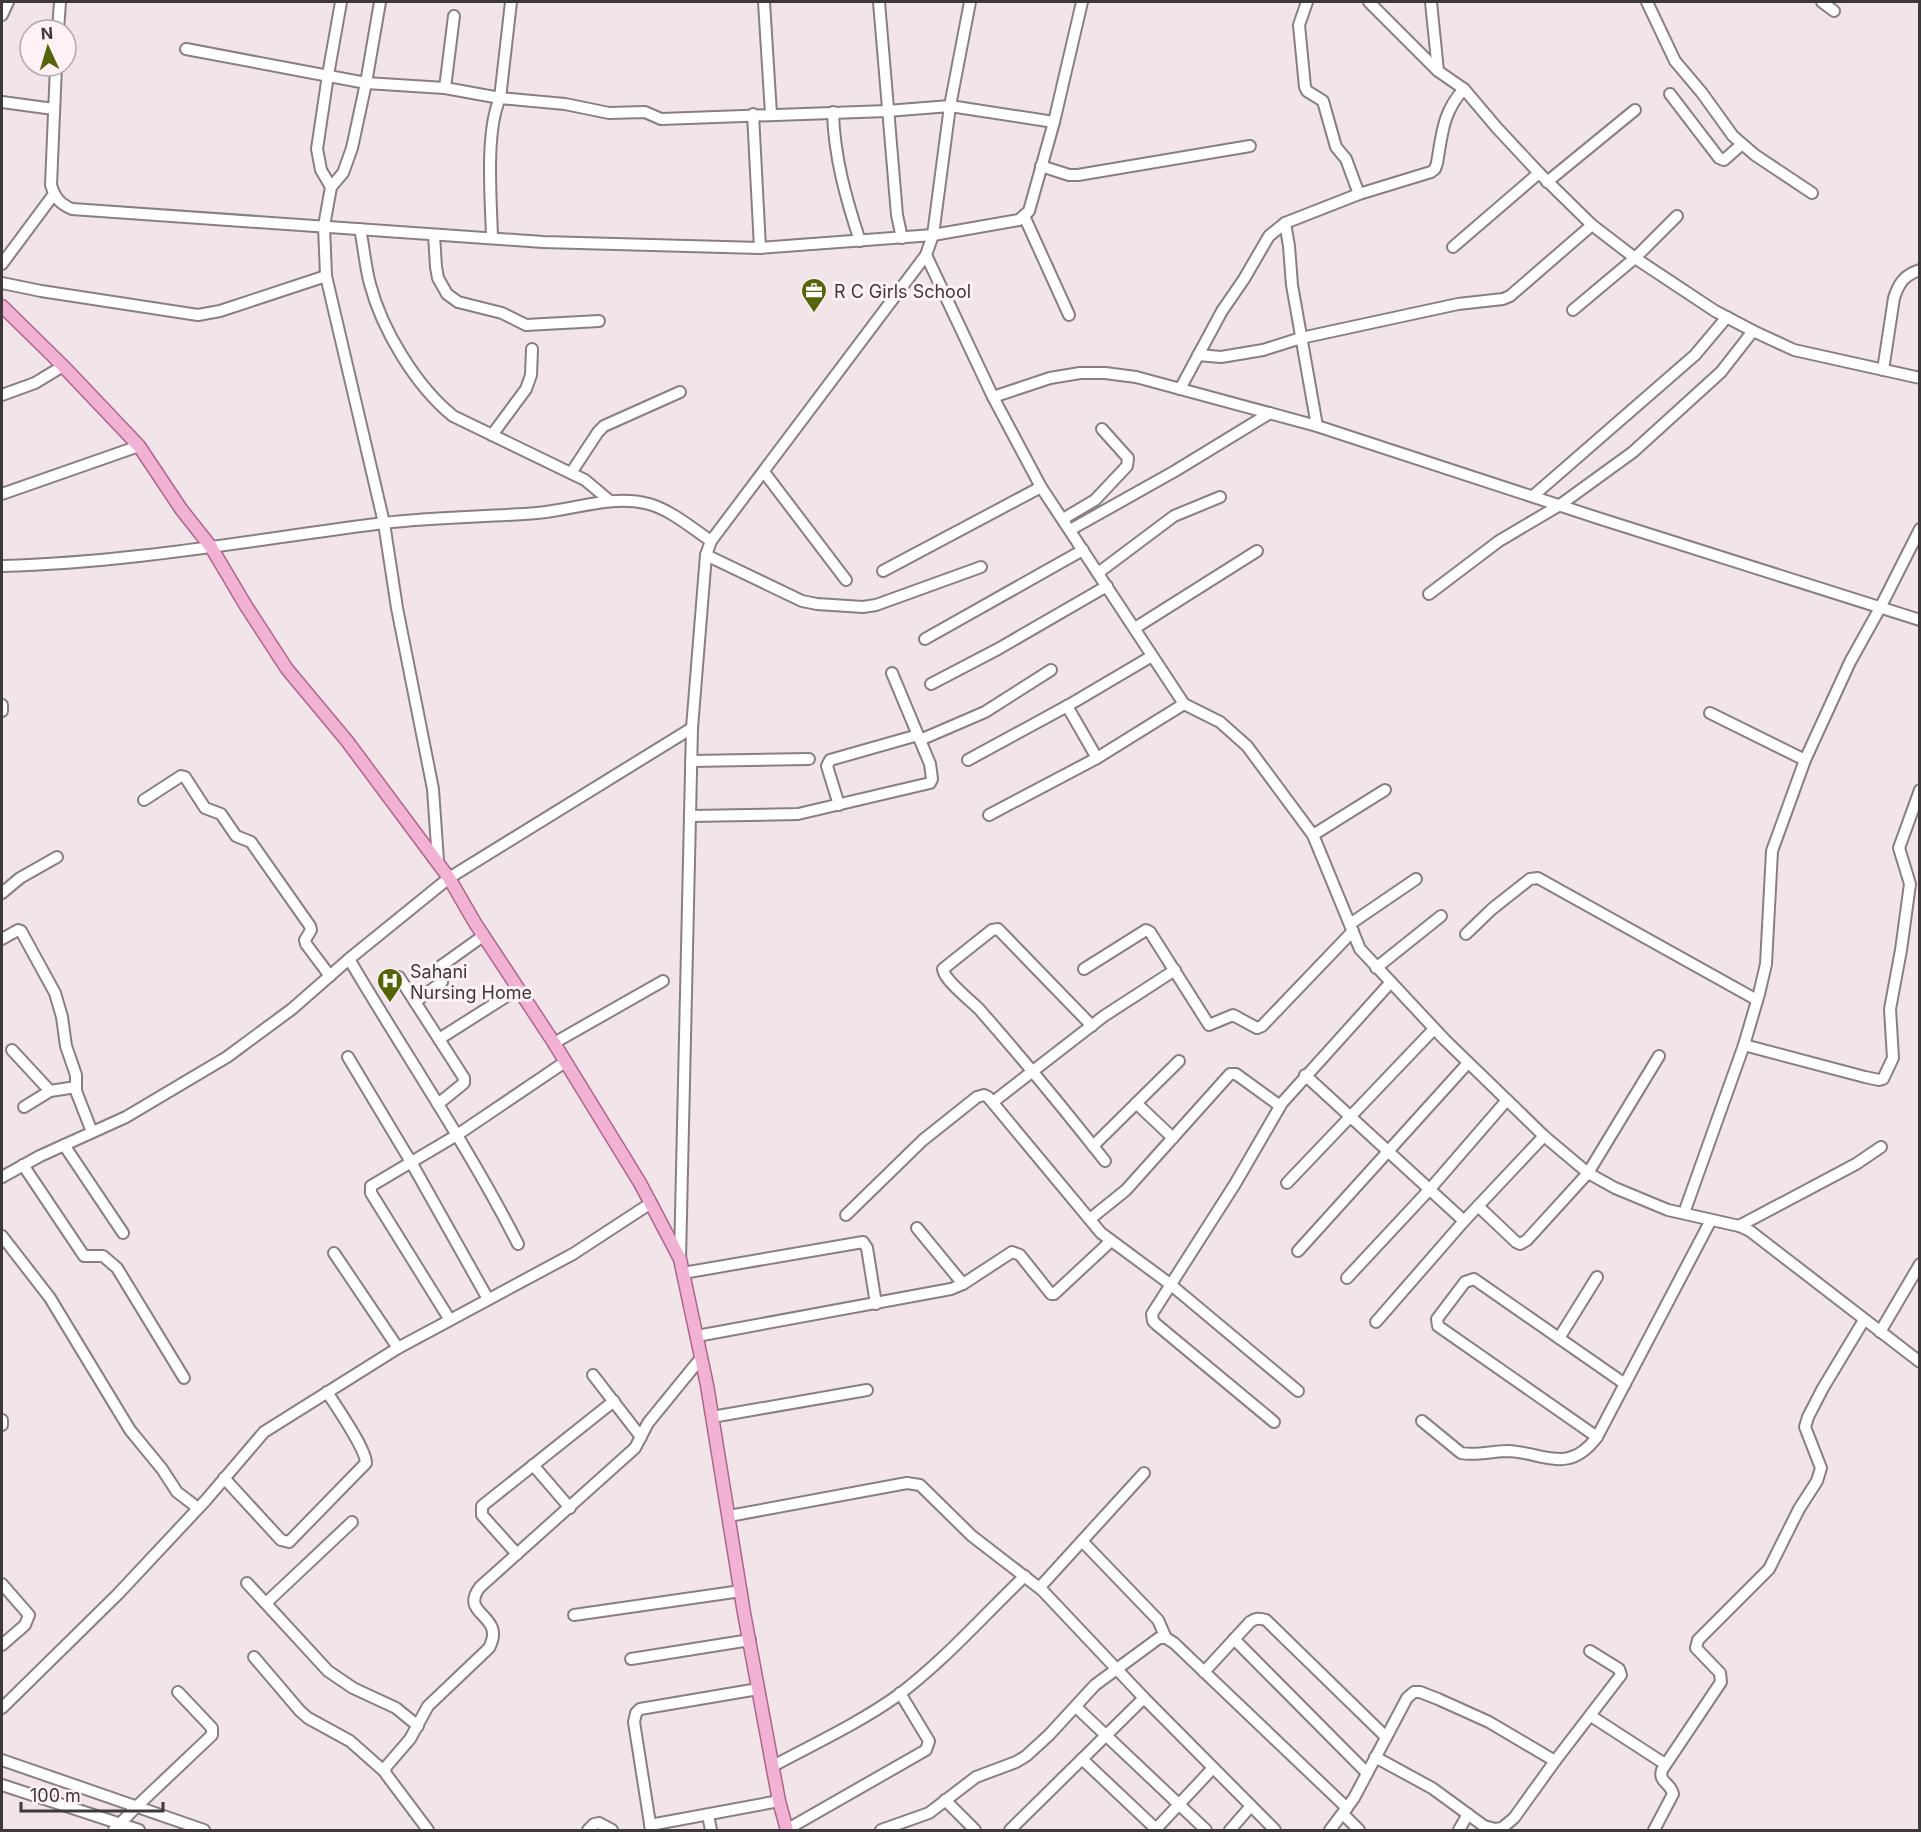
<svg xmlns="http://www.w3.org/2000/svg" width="1921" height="1832" viewBox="0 0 1921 1832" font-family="Inter,sans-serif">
	<rect width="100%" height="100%" fill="#f1e5ea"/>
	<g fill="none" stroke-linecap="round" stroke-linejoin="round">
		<defs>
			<g id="minor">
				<path d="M341,2L328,75L317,149L321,170L331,187L324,226L326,276L384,523L397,608L433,789L438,861"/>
				<path d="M764,2L771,114"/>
				<path d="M879,2L897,215L902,238"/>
				<path d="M1307,2L1299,25L1305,87L1307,91L1323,101L1336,147L1346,159L1359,194"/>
				<path d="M1369,2L1438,71L1464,89L1497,128L1539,173L1592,225L1635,258L1715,311L1753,331L1794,350L1920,378"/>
				<path d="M1431,2L1438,71"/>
				<path d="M1647,2L1675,61L1702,93L1733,136L1755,155L1812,193"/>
				<path d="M1822,2L1834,11"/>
				<path d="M2,15L8,2"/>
				<path d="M58,30L60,2"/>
				<path d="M186,49L366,83L445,88L500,98L565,104L609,113L645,112L661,119L887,111L950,106L1054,122"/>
				<path d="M56,66L51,185C55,198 60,204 72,209L543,242L760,248L933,235L1019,220L1029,211L1054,122L1082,2"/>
				<path d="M445,88L454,16"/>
				<path d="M1670,94L1719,158L1724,160L1741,145"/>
				<path d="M2,102L54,109"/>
				<path d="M833,112C834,156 846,199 860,241"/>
				<path d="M753,114L760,248"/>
				<path d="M1041,166L1069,175H1078L1250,146"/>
				<path d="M1547,182L1635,110"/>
				<path d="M331,187L343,173L352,148L366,83L380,2"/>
				<path d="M1024,216L1069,315"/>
				<path d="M1285,223L1289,246L1292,285L1317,426"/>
				<path d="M360,229C364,247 365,266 370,284C382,330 416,386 453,416L585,480L610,501"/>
				<path d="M434,235L436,267L438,278L447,294L458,302L502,313L526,325L599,321"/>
				<path d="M492,238C491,198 485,132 500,98L511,2"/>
				<path d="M1453,247L1539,173"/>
				<path d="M926,255L993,397L1041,487L1184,704L1220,722L1247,746L1313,835L1360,949L1445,1040L1544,1136L1588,1173L1615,1188L1668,1210L1739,1226L1750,1231L1920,1362"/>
				<path d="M2,264L54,194"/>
				<path d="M2,283L41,291L198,315L220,311L326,276"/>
				<path d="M1573,310L1635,258L1677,216"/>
				<path d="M1198,355L1221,357L1263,350L1301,338L1458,304L1503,299L1510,296L1592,225"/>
				<path d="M1883,370L1894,298C1899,283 1904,275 1920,270"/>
				<path d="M1180,389L1222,311L1244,279L1269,236L1285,223L1359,194L1431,172L1435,169L1437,163C1442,134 1443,111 1464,89"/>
				<path d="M2,395L35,383L63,366"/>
				<path d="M993,397L1050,378L1080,373H1105L1136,377L1317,426L1601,519L1920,620"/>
				<path d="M492,435L526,389L531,375L532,349"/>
				<path d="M764,472L846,580"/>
				<path d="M571,473L598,432L604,426L680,392"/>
				<path d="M2,494L139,446"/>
				<path d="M1533,496L1695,355L1727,317"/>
				<path d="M1063,519L1095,500L1127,466L1128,458L1102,429"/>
				<path d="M1070,530L1175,471L1270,413"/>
				<path d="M706,555L802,601L817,604L863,607L876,605L981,567"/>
				<path d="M2,566C130,563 257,539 384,523C435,517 486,517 537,513C574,510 612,494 649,504C671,510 693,529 711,541"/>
				<path d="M883,571L1041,487"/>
				<path d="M1098,573L1174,516L1220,497"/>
				<path d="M1429,594L1499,541L1560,505L1633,452L1721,372L1753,331"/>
				<path d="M1135,628L1257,551"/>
				<path d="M925,639L1083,550"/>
				<path d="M931,684L998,649L1107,586"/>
				<path d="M2,705V711"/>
				<path d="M1067,706L1097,758"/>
				<path d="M1710,713L1805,760"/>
				<path d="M920,740L985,712L1051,670"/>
				<path d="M968,760L1069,705L1152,656"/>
				<path d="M691,761L809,759"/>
				<path d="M144,800L181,776L185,777L205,808L221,814L236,836L251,842L310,926L311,930L305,940L306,944L330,976"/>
				<path d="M839,805L827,766L830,760L918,735"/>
				<path d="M989,815L1097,758L1184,704"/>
				<path d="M690,816L798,814L930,783L932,779L930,764L892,673"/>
				<path d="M1313,835L1385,790"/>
				<path d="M2,893L20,878L57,857"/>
				<path d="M1350,924L1416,879"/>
				<path d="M1466,934L1492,909L1530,879L1538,878L1757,1000"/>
				<path d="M2,939L18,930L21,931L55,993L62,1017L66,1046L76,1075V1091L92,1132"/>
				<path d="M349,959C405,1054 468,1146 518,1244"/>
				<path d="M1376,968L1441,916"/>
				<path d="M1084,969L1146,930L1150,932L1209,1025L1233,1015L1257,1028L1262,1026L1353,931"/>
				<path d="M399,977L464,1078V1083L438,1104"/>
				<path d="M415,1002L442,982L441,966L483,936"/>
				<path d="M1092,1026L998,929L992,930L943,969C944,980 970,1000 979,1009C1023,1059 1064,1109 1105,1161"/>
				<path d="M439,1039L518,989"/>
				<path d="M554,1043L663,981"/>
				<path d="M1744,1045L1865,1077L1879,1080L1883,1079L1893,1058L1890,1009L1901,950L1910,884L1899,848L1920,790"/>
				<path d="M12,1050L50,1091"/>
				<path d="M348,1057L411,1162L488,1299"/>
				<path d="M1305,1075L1464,1221"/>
				<path d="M993,1102L1104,1016L1175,970"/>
				<path d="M1136,1103L1173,1138"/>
				<path d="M24,1107L50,1091L76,1087"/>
				<path d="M64,1145L123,1233"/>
				<path d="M1093,1146L1179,1061"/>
				<path d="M23,1165L84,1256H103L117,1268L184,1378"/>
				<path d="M2,1177L40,1156L126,1117L227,1057L292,1009L349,959L449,878L692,728"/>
				<path d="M1287,1183L1434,1029"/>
				<path d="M1478,1206L1516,1242L1520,1244L1527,1240L1588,1173L1659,1056"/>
				<path d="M1684,1213L1744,1045L1759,994L1766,964L1772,851L1805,760L1850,662L1880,608L1920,529"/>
				<path d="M846,1215L923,1140L977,1097L984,1095L988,1097L1101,1233L1170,1284L1298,1391"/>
				<path d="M1090,1219L1126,1190L1230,1074H1236L1280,1106"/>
				<path d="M1739,1226L1856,1164L1881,1147"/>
				<path d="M917,1228L963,1284"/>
				<path d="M2,1236L50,1298L130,1430L162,1469L177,1492L198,1508"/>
				<path d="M1298,1251L1468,1063"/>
				<path d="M334,1253L398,1348"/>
				<path d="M680,1259L692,728L706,555L711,541L926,255L933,235L950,106L970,2"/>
				<path d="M683,1273L863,1242L867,1248L876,1304"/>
				<path d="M1347,1278L1430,1189L1507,1100"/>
				<path d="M450,1320L371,1193V1186L457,1135L565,1062"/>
				<path d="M1376,1322L1464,1221L1544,1136"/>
				<path d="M1880,1332L1920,1264"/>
				<path d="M697,1336L951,1289L963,1284L1012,1252L1020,1255L1051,1294H1054L1111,1241"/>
				<path d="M1559,1338L1597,1277"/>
				<path d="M593,1375L641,1437"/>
				<path d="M712,1417L867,1390"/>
				<path d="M2,1420V1425"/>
				<path d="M1422,1421L1461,1453C1476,1456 1493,1451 1508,1451C1546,1453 1568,1475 1597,1437L1711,1220"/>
				<path d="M1274,1422L1156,1324L1153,1321L1152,1314L1235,1184L1282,1103L1391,982"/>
				<path d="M1597,1437L1438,1326L1437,1319L1465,1282L1474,1279L1625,1384"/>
				<path d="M533,1465L570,1508"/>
				<path d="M224,1478L281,1540L289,1542L366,1463C366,1449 336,1406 327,1392"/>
				<path d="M729,1516L907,1483L920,1485L972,1536L1042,1590L1144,1698L1275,1830"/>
				<path d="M1082,1541L1158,1620L1166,1638"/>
				<path d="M517,1554L482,1515V1506L614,1401"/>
				<path d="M247,1583L328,1671L353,1688L396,1708L418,1726"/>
				<path d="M2,1584L29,1615L25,1625L2,1645"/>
				<path d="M1040,1587L1144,1473"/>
				<path d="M266,1603L352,1522"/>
				<path d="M574,1615L741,1591"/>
				<path d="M1234,1639L1367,1773"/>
				<path d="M254,1657L300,1711L308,1718L350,1741L385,1772"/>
				<path d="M631,1659L750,1640"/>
				<path d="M1204,1672L1250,1622C1256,1618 1259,1618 1266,1620L1386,1737"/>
				<path d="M1076,1707L1206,1830"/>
				<path d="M2,1708L118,1594L206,1500L264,1432L398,1348L573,1254L651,1203"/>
				<path d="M1591,1716L1665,1764"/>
				<path d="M1375,1757L1432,1788L1484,1826L1495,1829L1502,1828L1514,1818L1555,1761L1621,1675L1619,1669L1590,1651"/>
				<path d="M1082,1759L1156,1829"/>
				<path d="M2,1760L204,1830"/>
				<path d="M773,1766C814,1744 859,1723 897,1696C944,1661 983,1616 1025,1576"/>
				<path d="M2,1785L139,1830"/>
				<path d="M945,1800L975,1830"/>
				<path d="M1343,1814L1359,1830"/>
				<path d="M708,1815L711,1830"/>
				<path d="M650,1825L779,1801"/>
				<path d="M114,1830L136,1807L212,1735V1728L178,1692"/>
				<path d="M428,1830L386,1774L385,1768L410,1739L428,1706L489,1648C507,1614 458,1616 480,1587L635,1448L648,1423L701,1358"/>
				<path d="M588,1830L594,1824L599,1823L612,1830"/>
				<path d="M651,1830L634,1722L636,1713L640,1709L758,1689"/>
				<path d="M786,1830L926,1750L929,1741L900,1693"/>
				<path d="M881,1830L929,1813L976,1777L1016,1762L1026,1756L1049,1735L1095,1685L1159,1638H1166L1174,1643L1347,1808"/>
				<path d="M1010,1830L1144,1698"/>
				<path d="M1155,1830L1213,1768"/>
				<path d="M1230,1830L1251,1806"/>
				<path d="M1330,1830L1354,1798L1407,1698L1414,1692H1420L1438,1699L1489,1722L1555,1761"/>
				<path d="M1459,1830L1468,1814"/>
				<path d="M1654,1830L1673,1794C1671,1783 1658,1782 1662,1770L1721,1682L1720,1673L1696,1648L1698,1640L1769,1569L1799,1509L1817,1481L1821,1468L1805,1427L1808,1417L1823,1388L1864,1320"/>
			</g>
			<path id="major" d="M2,306L63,366L139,446L181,509L211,547L246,606L287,669L347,741L449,878L475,923L554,1043L640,1183L680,1259L707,1385L744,1613L779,1801L787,1830"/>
		</defs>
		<use href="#minor" stroke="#897f83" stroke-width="14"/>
		<use href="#major" stroke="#ad668b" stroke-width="15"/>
		<use href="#minor" stroke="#fff" stroke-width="10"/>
		<use href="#major" stroke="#f2b2d3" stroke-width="12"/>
	</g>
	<defs>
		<symbol id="office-pin" viewBox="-11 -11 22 30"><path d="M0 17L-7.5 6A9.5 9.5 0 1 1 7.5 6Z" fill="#566409" stroke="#fef2f7"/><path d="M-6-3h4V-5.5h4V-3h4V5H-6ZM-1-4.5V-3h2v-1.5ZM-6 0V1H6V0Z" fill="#fff"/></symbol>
		<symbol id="hospital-pin" viewBox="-11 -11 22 30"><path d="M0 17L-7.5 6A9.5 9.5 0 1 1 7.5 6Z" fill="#566409" stroke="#fef2f7"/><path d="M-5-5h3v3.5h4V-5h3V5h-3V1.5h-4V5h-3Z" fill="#fff"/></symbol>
	</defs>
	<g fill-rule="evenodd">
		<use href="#office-pin" x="799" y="276" width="30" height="40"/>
		<use href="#hospital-pin" x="375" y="966" width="30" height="40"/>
	</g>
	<g text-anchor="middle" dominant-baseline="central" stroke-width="6" stroke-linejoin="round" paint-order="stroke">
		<g font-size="18" fill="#3d383a" stroke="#fef2f7" text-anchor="start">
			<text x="834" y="291">R C Girls School</text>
			<text x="410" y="971">Sahani<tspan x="410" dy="21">Nursing Home</tspan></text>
		</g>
	</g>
	<rect width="1921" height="1832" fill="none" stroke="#3d383a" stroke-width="6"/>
	<g transform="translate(48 48) rotate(356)"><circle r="28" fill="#fef2f7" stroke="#b1a8ab" stroke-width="1.5"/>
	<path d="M0-4.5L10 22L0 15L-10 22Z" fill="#566409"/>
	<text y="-9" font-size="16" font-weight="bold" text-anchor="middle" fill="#3d383a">N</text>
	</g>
	<path d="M21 1802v9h142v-9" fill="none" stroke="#3d383a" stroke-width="3"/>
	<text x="30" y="1802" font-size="18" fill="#3d383a" stroke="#fef2f7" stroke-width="4.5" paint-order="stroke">100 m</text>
</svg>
